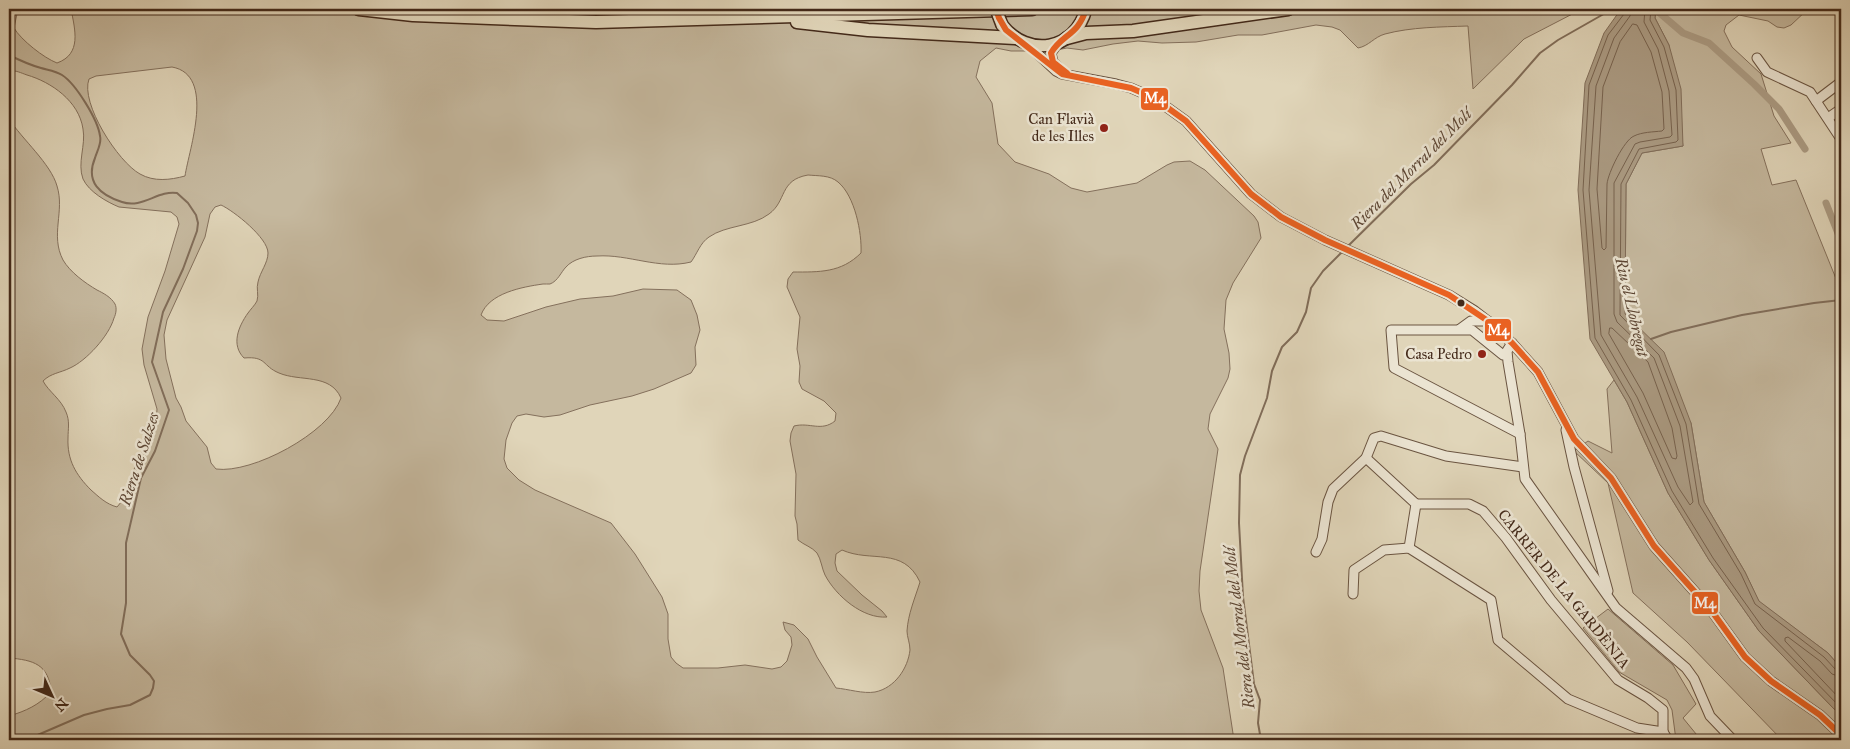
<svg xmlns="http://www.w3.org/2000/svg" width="1850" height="749" viewBox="0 0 1850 749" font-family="'IM FELL Great Primer',serif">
	<rect width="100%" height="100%" fill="#e0d5b9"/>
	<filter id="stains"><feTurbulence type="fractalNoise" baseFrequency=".004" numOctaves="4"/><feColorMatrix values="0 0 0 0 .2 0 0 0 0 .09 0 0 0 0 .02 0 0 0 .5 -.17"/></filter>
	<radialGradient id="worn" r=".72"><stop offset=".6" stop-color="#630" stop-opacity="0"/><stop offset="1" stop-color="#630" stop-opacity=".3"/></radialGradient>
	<g fill="#c5b89e" stroke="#84705c" fill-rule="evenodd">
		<path d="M9,9H18L14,28C21,40 44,58 57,63C82,54 75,30 71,9H1582L1524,39L1473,89L1468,26C1441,27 1411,27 1385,34C1374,37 1369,46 1358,48L1340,30L1332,27L1316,25L1262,35H1238L1196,42L1162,43L1138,41L1113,44L1083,50L1067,48L1051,51H1011L996,48L980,61L976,77L992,103L998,144L1015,162L1049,174L1071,188L1087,192L1137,183L1167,165L1174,162L1190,161L1205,170L1254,216L1258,222L1261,238L1233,283L1226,300L1224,329L1229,353L1230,369L1228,378L1210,414L1208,429L1218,449L1200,571L1199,591L1201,610L1223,668L1234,740H9V716C26,711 39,705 51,692C49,664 33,660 9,658V119C22,139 51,164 57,186C65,211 50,235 63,260C70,272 85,283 97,290C103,293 111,297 115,304C117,308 116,314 114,318C109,336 86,361 70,368C60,373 51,373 43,381C49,392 61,399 66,412C70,421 68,429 68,438C67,460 76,475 91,490C99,497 106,504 117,507L122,501L138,459L156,425L157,409L144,365L142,349L148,317L165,271L179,224L177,217L171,212L119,207C107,202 89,192 83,179C77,163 86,145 83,129C79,101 51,82 27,75C21,73 16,70 9,71ZM172,67C216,75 189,149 185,176C170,180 154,182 140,174C118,162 80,103 89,79L96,76ZM808,175C818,176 830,175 838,182C855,196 862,233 861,253C841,273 819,272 793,272L788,279L787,287L800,317L797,349L800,366L799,382L802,389L824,401L836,413L835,421C821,432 810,422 794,426L791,433L790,441L796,474L795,516L797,524L798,540C804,545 812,547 817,553C821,559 822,569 825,575C836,596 863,619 887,617L882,611L862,595L837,571L835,563L836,554L842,550C871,563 903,546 920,582C915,598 908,614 907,631C907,637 910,643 910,650C908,668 895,688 875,692C863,694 848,689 836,688L817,657L808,639L794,625L783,622L785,630L791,637L792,645L787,661L781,667L772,669L745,665L718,668H683L676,663L671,657L668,639V614L662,597L635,554L611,523L535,490L519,480L507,468L504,459L506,440L512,423L517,416L526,414L544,417L560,415L590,405L632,396L654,389L691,373L696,365L695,347L700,330L697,315L691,300L677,290L643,289L613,296L580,299L546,307L504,321L487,320L481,315C489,293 522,287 543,284C545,284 548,284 550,284C558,281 561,272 566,267C573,259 586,256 597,256C629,254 659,270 691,262C697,254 700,243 709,237C726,225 752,227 769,214C787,201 779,180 808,175ZM221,205C234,211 268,238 268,253C268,263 260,272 258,282C256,288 259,295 257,301C255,305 250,310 248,313C238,327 231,345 244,358C267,356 262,366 279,373C300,382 330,373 341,398C329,433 252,474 216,469L211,463L207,447L186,421L181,407L176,398L166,359L164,335L167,320L205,237L210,214L215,207Z"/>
		<path d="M1656,9H1812L1807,10L1791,25L1784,28L1777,27L1768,21L1739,15L1726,25L1724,31L1732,47L1761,74L1774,116L1791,143L1761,149L1772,185L1796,180L1841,291V668L1828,653L1759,602L1745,572L1704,502L1691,423L1625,314L1626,184L1642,153L1683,146L1669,45L1655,18Z"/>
		<path d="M1614,380L1627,402L1668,493L1709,560L1759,631L1834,709L1841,714V740H1782L1687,642L1633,593L1608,483L1574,451L1588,441L1612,453L1607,389Z"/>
		<path d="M1608,609L1673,665L1696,704L1683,718L1701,740H1676L1672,710L1667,700L1619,672L1583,628Z"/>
	</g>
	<path fill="#ab9b83" stroke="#816d59" d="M1621,9H1656L1655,18L1669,45L1681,89L1683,146L1642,153L1626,184L1625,314L1664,352L1691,423L1704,502L1745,572L1759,601L1828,653L1841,668V714L1834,709L1759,631L1709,560L1668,493L1627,402L1590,339L1578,190L1585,83L1604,33Z"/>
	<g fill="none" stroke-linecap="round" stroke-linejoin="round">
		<g stroke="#77624e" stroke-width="1">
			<path d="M1625,9L1624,14L1608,35L1589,85L1583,190L1595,338L1631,400L1672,491L1713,558L1763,628L1841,708"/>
			<path d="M1632,9L1630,16L1614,38L1596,86L1589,190L1601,335L1637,397L1678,487L1690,505L1693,502L1680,426L1654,358L1617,322L1614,314V183L1635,144L1640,142L1670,137L1672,135L1669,91L1658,49L1644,22L1645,9"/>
			<path d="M1651,9L1650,20L1664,47L1676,90L1678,140L1676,142L1639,149L1621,184L1620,315L1659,355L1686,424L1699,504L1741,574L1755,604L1824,657L1836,670L1841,671"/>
			<path d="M1633,24L1637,25L1651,52L1662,92L1664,129L1662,131C1653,132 1642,132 1634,136C1624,140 1608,173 1607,184L1606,248L1604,250L1602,248L1597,189L1603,87L1620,42Z"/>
			<path d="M1610,328H1612L1648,362L1672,428L1677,456L1676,459L1672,458L1643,393L1609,334Z"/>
			<path d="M1841,677L1832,674L1820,661L1788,637L1785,638V641L1841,700"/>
		</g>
		<g stroke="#816d59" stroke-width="2">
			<path d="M9,55C19,60 30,65 41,68C48,70 56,71 62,75C76,84 98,120 100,136C102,143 97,151 95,158C85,182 100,195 122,202C142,209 158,190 177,193L188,203L196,215L198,223L197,231L183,269L163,312L152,362L169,410L155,451L141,478L126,543V603L121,634L130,655L150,675L154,681L153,688L150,695L130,705L107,709L84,715L26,740"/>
			<path d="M1347,247L1411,184L1434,165L1512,85L1540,53L1558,40L1609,11L1619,9"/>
			<path d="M1651,339L1671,332L1742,315L1814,303L1841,300"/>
			<path d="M1261,740L1258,723L1260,700L1254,684L1243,597L1239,523L1240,475L1245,456L1267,398L1272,371L1282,347L1297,332L1306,312L1311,288L1323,271L1342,252"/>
		</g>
		<g stroke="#ab9b83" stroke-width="7">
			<path d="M1655,9L1683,33L1709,43L1754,84L1779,109L1805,149"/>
			<path d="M1826,203L1841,241"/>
		</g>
		<defs>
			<g id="minor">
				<path d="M1028,45L1056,71L1062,74L1116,84L1131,88L1154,98L1186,121L1251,194L1281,217L1325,240L1449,295L1475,311L1488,321L1512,343L1538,372L1574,439L1611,478L1654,546L1711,610L1745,657L1771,681L1820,715L1841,735"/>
				<path d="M1757,58L1767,72L1810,92L1841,139"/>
				<path d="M1058,67L1053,62L1051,53L1058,43"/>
				<path d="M1816,101L1841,82"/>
				<path d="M1828,118L1841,109"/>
				<path d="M1460,329L1471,321H1488"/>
				<path d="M1512,343L1507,351L1508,362L1520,434L1525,479L1616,608L1686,668L1694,679L1710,716L1733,740"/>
				<path d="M1503,355L1472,330H1391L1394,368L1520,434"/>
				<path d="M1566,430L1574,467L1608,591"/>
				<path d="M1366,458L1416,504L1409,548"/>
				<path d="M1416,504H1469L1483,511L1506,538L1551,600L1618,680L1648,698L1663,710V732"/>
				<path d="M1316,552L1322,539L1328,502L1333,489L1366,458L1374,438L1381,436L1446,456L1523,467"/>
				<path d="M1353,594L1354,570L1384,550L1409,548L1491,600L1498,640L1568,699L1637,728L1663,732L1668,740"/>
			</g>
			<path id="major" d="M1002,25C1028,58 1075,51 1086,9"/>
			<g id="highway">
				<path d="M359,9L413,15L596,22L1032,9"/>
				<path d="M797,22L868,30L1015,38"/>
				<path d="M1067,38L1086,33L1133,31L1288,9"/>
			</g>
		</defs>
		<use href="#minor" stroke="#6a5441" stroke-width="11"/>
		<use href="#major" stroke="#432919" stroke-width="14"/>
		<use href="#highway" stroke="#432919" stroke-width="15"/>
		<use href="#minor" stroke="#ebe4d2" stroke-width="9"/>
		<use href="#major" stroke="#e0d5b9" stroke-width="11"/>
		<use href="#highway" stroke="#e0d5b9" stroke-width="12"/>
		<defs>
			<path id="major-bridge" d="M996,9L1002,25"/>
		</defs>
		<use href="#major-bridge" stroke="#432919" stroke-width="14" stroke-linecap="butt"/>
		<use href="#major-bridge" stroke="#e0d5b9" stroke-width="11"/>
		<defs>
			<g id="bus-1">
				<path d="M996,9L999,18L1006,30L1062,74L1131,88L1154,98L1186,121L1251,194L1281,217L1325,240L1449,295L1488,321L1512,343L1538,372L1574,439L1611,478L1654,546L1711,610L1745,657L1771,681L1820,715L1841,735"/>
				<path d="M1067,73L1053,62L1051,53C1062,34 1078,36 1086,9"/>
			</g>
		</defs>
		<use href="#bus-1" stroke="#ebe4d2" stroke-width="10"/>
		<use href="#bus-1" stroke="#e96222" stroke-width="6"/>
	</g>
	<g fill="#8f2418" stroke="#ebe4d2" stroke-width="2">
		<circle cx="1104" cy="128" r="5"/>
		<circle cx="1482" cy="354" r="5"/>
	</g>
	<circle fill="#432919" stroke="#ebe4d2" stroke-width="2" cx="1461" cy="303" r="4.5"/>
	<g text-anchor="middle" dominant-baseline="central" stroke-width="5" stroke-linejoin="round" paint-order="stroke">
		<g font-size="15" fill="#432919" stroke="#ebe4d2" text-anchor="end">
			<text x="1094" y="119">Can Flavià<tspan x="1094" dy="17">de les Illes</tspan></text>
			<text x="1472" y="354">Casa Pedro</text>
		</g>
		<g font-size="15" fill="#432919" stroke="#ebe4d2">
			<text transform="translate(1564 589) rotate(51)">CARRER DE LA GARDÈNIA</text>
		</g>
		<g font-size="16" font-style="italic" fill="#5d4634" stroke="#ebe4d2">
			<text transform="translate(1411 169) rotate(-45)">Riera del Morral del Molí</text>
			<text transform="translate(1632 307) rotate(77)">Riu el Llobregat</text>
			<text transform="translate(139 459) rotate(-72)">Riera de Salzes</text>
			<text transform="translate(1239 628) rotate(-97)">Riera del Morral del Molí</text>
		</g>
	</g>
	<g stroke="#ebe4d2" stroke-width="2">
		<rect x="1140" y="87" width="29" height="24" rx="5" fill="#e96222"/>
		<rect x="1484" y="318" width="28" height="24" rx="5" fill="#e96222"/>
		<rect x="1691" y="591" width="28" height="24" rx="5" fill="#e96222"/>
	</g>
	<g font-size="14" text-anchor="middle" font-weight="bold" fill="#fff">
		<text x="1155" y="103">M4</text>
		<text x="1498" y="335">M4</text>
		<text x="1705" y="608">M4</text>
	</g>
	<rect width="1850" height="749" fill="none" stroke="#e0d5b9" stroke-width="30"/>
	<rect x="10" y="10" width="1830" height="729" fill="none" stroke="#432919" stroke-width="2.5"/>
	<rect x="15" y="15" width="1820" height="719" fill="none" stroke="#432919"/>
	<g transform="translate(52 696) rotate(134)" stroke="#ebe4d2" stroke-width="4" paint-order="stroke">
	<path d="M0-4L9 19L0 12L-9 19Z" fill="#432919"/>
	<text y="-8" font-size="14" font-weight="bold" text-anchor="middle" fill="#432919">N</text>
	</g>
	<rect width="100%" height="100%" filter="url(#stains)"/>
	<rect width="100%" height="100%" fill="url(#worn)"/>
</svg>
